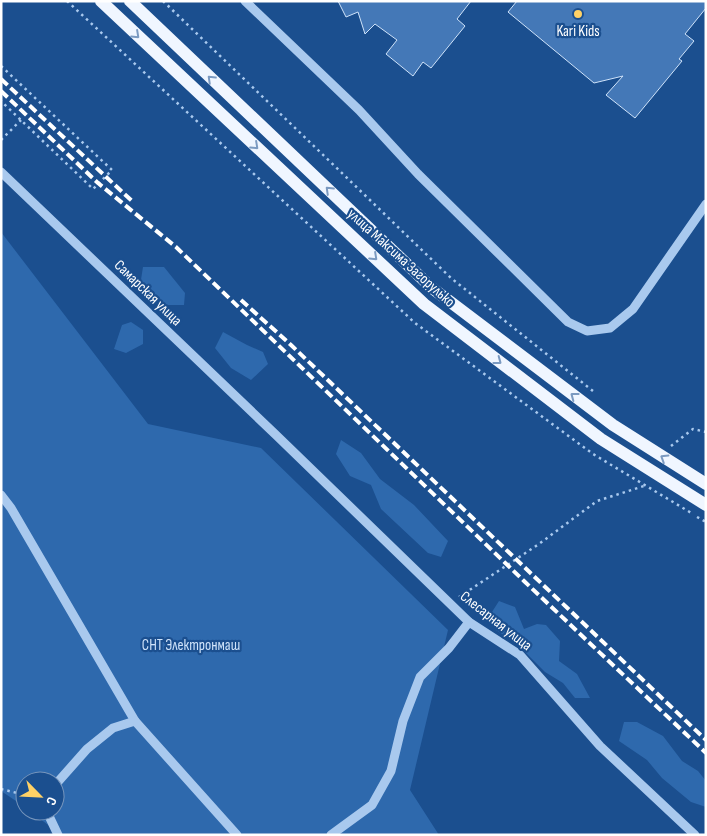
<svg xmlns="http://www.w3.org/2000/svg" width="707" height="836" viewBox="0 0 707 836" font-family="'Sofia Sans Condensed',sans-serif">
	<rect width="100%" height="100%" fill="#1b4f8f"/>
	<g fill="#2e69ad">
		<path d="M1,232L148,424L261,448L448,630L410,790L439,835H61L30,811H55V781H25V807L1,791Z"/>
		<path d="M143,267H164L185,293L184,305H157L140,286Z"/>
		<path d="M131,322L143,330V344L126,353L114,349L122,325Z"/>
		<path d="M223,332L247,345L263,352L268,364L251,380L231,368L215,348Z"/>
		<path d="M341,440L361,453L380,479L414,505L448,541L441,557L428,553L381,509L371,485L350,476L336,454Z"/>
		<path d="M499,601L515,607L524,629L537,624L546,625L560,641L559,661L577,674L590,698H575L563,683L545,672L519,646L496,630L490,615Z"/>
		<path d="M624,722H637L663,736L682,761L698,771L706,781V807L691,802L662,778L647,760L619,741Z"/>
	</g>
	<g fill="#4478b7" stroke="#cfe3fa">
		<path d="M338,1H471L457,19L465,26L431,68L423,62L413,76L386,54L397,40L375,24L365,34L358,12L346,17Z"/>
		<path d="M517,1H706V8L685,34L694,41L679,59L682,61L635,118L606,95L623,76L594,83L508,12Z"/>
	</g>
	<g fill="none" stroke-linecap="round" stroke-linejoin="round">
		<g stroke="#a9c9ee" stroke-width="2.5" stroke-dasharray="2.5 4" stroke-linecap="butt">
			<path d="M67,1L415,323L593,454L693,514"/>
			<path d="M163,1L451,278L593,391"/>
			<path d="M1,66L112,170L93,189L1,101"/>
			<path d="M1,140L21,120"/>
			<path d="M671,446L693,429L706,432"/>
			<path d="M697,517L706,522"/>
			<path d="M459,597L539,544L597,501L644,486"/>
			<path d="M1,789L25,795"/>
		</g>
		<g stroke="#a9c9ee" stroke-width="9">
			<path d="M245,1L359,110L418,174L568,322L587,331L610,328L633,309L706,204"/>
			<path d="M1,172L275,434L469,622L520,655L600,746L695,835"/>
			<path d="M1,495L11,508L135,721L237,835"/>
			<path d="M55,789L56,784L87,749L113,728L135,721"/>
			<path d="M50,811L49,816L58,835"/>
			<path d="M331,835L372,805L391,771L403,721L420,677L449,648L469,622"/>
		</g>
		<g stroke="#f0f6ff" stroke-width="12">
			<path d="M101,1L424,304L601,439L706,505"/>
			<path d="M130,1L432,288L613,425L706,484"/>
		</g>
		<g stroke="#fff" stroke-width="4" stroke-dasharray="9 4" stroke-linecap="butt">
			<path d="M1,79L132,201"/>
			<path d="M1,91L98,183L176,247L524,581L706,753"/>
			<path d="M241,300L291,345L706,740"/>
		</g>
	</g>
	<defs><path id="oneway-chevron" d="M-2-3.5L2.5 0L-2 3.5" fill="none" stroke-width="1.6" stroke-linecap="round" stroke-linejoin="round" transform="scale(1.25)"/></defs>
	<g stroke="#7b9ac1">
		<use href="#oneway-chevron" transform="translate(136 35) rotate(43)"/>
		<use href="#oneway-chevron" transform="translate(211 79) rotate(-136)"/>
		<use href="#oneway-chevron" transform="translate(255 146) rotate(43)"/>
		<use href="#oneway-chevron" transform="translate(329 190) rotate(-136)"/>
		<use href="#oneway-chevron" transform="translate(374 257) rotate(43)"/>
		<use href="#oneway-chevron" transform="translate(498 361) rotate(37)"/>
		<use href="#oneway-chevron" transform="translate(574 396) rotate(-143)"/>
		<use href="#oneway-chevron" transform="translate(664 458) rotate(-148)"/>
	</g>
	<circle fill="#ffd166" stroke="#1b4f8f" stroke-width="2" cx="578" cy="14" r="5"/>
	<g text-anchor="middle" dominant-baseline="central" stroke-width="4.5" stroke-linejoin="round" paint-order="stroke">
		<g font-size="15" fill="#fff" stroke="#1b4f8f">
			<text x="578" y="31">Kari Kids</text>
		</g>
		<g font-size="15" fill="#fff" stroke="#1b4f8f">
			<text transform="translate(401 258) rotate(42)">улица Максима Загорулько</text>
			<text transform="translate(148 293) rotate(44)">Самарская улица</text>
			<text transform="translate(496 621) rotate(38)">Слесарная улица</text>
		</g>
		<g font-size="15" fill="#cfe3fa" stroke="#1b4f8f">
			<text x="191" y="645">СНТ Электронмаш</text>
		</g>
	</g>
	<rect width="707" height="836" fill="none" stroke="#ffffff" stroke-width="5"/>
	<g transform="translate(40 796) rotate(114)"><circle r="24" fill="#1b4f8f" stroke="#7695bc"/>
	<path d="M0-4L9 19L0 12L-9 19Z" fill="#ffd166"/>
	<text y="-8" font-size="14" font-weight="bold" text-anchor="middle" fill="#ffffff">С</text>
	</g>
</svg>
